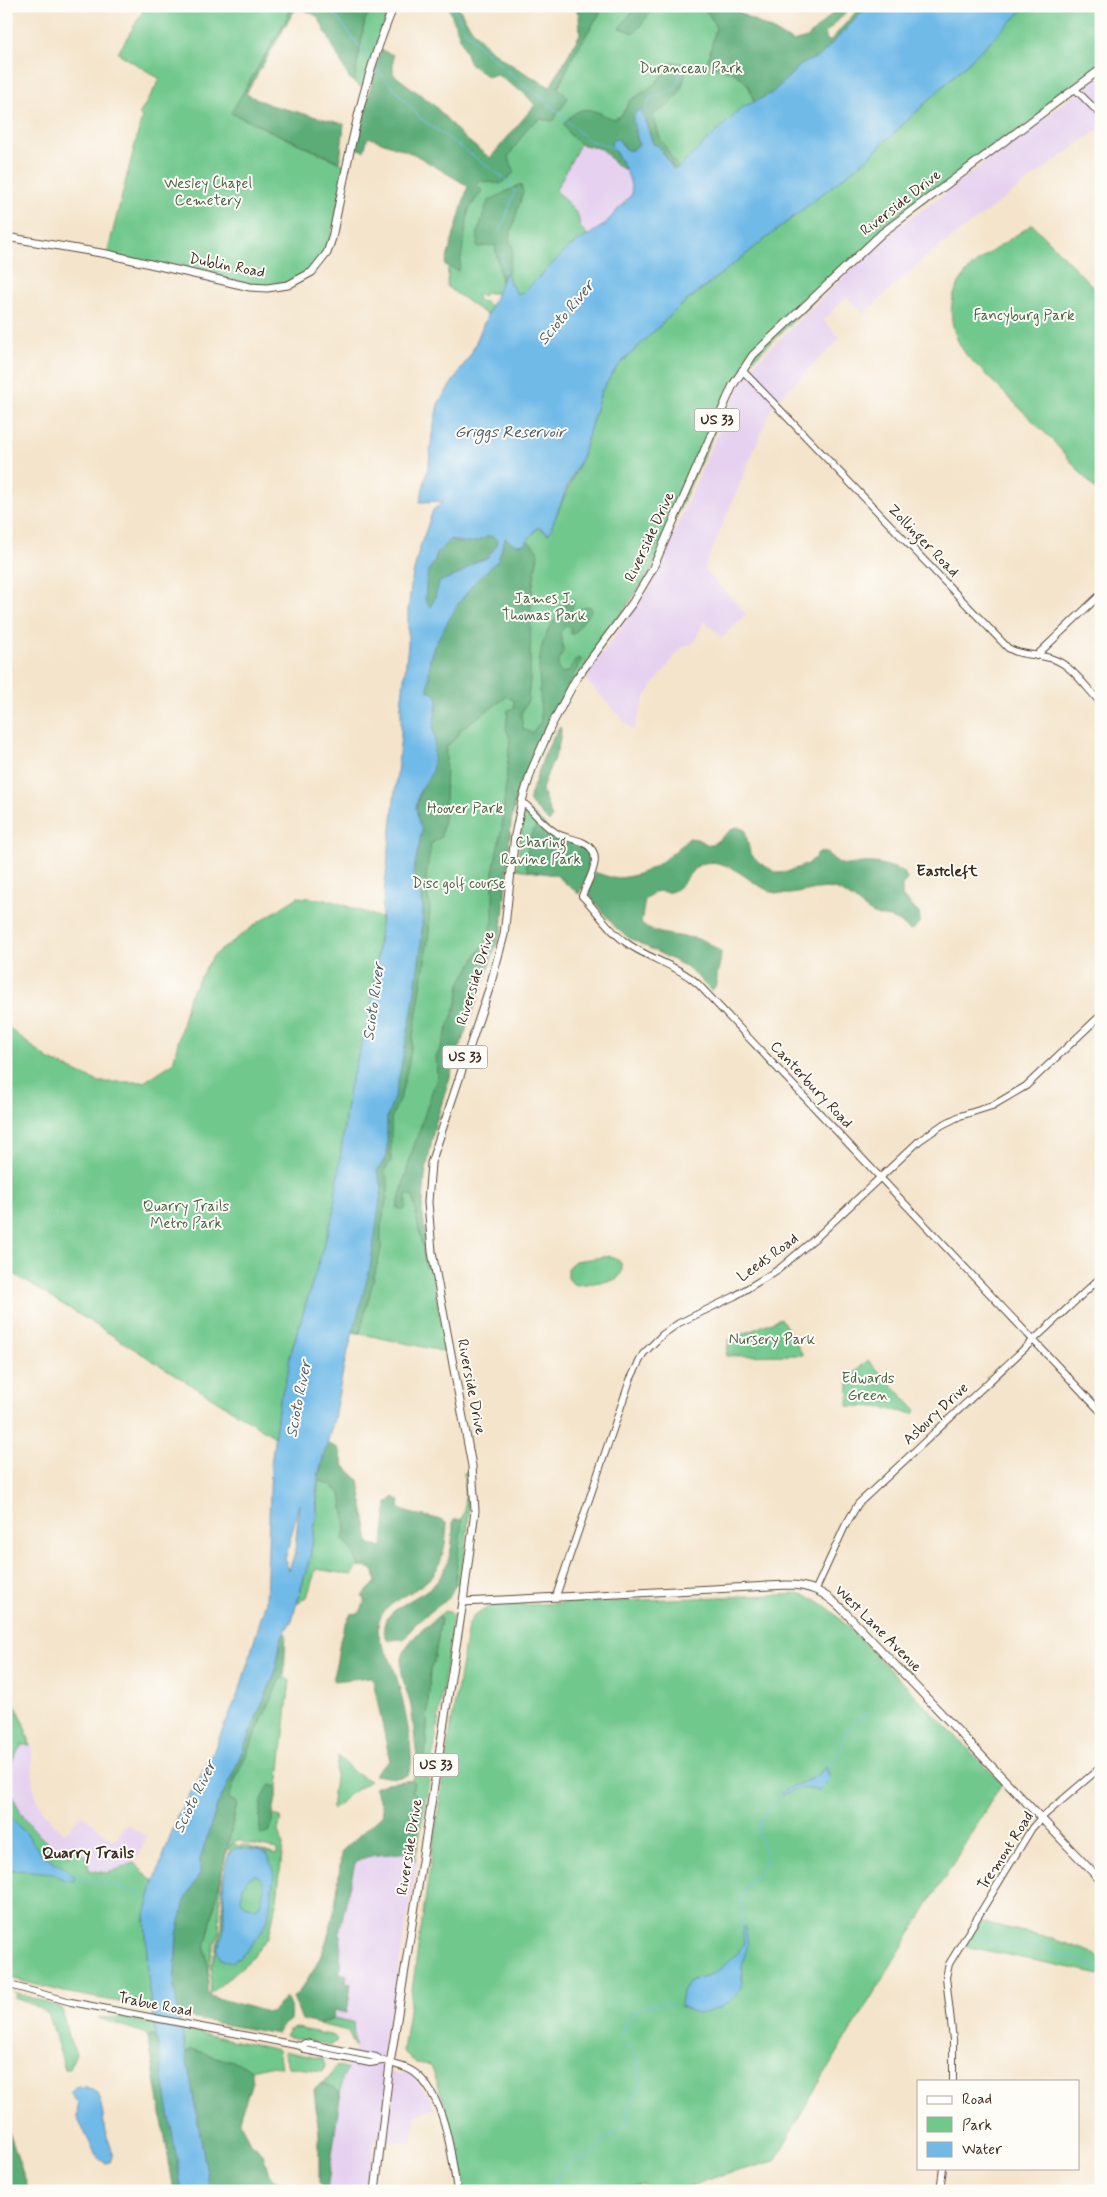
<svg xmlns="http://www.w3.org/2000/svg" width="1107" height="2197" viewBox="0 0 1107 2197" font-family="Mynerve,sans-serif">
	<rect width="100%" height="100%" fill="#fdfcf7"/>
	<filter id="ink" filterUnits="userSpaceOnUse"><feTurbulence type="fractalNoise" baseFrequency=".02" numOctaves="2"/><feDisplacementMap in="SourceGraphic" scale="10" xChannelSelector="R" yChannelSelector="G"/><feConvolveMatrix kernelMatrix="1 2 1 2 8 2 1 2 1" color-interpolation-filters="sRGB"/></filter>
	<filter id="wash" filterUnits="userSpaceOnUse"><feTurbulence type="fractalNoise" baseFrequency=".0096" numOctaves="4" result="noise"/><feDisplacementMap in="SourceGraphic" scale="20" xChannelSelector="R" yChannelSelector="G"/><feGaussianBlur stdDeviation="1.12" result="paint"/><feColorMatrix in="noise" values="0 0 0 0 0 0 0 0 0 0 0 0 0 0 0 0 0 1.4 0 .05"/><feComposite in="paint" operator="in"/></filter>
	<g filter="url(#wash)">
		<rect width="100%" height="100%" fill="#f4e4cb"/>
		<g fill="#e6d2f0">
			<path d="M1101,75V127L923,259L864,314L847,297L823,320L841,338L774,403L704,569L746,614L722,638L704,620L694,643L681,648L646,695L633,731L586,680L598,659L649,589L741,380L751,367L869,252L899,227Z"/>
			<path d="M580,144L602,149L616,165L626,170L631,181L632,194L604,225L589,236L580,227L556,190Z"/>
			<path d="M22,1745H32L33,1786L39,1804L52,1823L65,1833L82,1814L112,1840L118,1836L127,1824L147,1837L134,1863L108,1873L89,1870L74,1843L69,1856L59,1852L32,1829L16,1803L8,1779L13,1758Z"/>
			<path d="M414,1849L413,1860L417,1861L388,2028L383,2072L399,2074L408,2072L412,2075L428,2095L434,2107L415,2116L412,2144L375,2139L368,2191H327L342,2079L355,2047L353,2022L333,2018L334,2010L347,2013L350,1984L346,1983L340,1973L341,1936L339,1933L355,1863L373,1855L406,1853Z"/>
		</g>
		<g fill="#71c88d" stroke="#567956">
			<path d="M146,6H294L231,113L347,166L327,253L301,280L268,288L107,254L142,117L139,115L160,79L118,53Z"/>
			<path d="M604,6H727L820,56L754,103L743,107L678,168L612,141L626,170L616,165L602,149L580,144L556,190L578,215L580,227L589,236L568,248L524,292L517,294L510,283L508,275L496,293H485L483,297L477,294L478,300L488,303L494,310L493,319L447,287L448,266L472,185L558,88L572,58Z"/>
			<path d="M1027,6H1101V69L895,223L742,370L652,570L587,662L542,745L527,738L524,763L511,822L505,896L490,965L457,1054L434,1128L425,1176L422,1211L446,1352L353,1332L430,658L538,527L548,534L582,457L601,392L617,367L678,308L869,157Z"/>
			<path d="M370,11L387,15L362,88L354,82L365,19Z"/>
			<path d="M1032,224L1101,295V496L1054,442L968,357C948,332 944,298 967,272C983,254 1013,239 1032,224Z"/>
			<path d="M530,811L559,839L583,846L579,894L556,875L517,869L522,820L525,813Z"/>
			<path d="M298,897L329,900L381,918L370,1014L349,1088L333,1215L290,1356L288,1373L279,1403L275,1437L6,1269V1026L48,1059L99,1082H144L173,1063L189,996L213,956L259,922Z"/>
			<path d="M610,1256C623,1259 626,1271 616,1280L578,1285L573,1284L568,1278V1267L575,1261Z"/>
			<path d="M781,1318L803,1355L726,1356L729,1340Z"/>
			<path d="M868,1360L916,1410L914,1414L877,1407L848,1406L849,1378Z"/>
			<path d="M468,1471C471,1510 467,1545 459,1583L455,1585L461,1520L465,1510L464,1473Z"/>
			<path d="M318,1480L331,1485L341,1494L346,1526L343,1539L353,1551L359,1567L352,1575L316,1569L307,1597L297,1603L310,1557L317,1512Z"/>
			<path d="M797,1594C813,1597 822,1602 834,1613L1002,1783L811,2096L775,2161L712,2178L680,2191H666L644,2185L602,2191H461L453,2149L442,2108H446L431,2065L416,2063L403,2051L447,1750L468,1626L473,1617L490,1606Z"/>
			<path d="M445,1611H449L453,1616L434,1751L415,1861L413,1859L421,1798L412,1791L414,1782L412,1780L417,1771L418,1765L425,1761L430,1669L434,1662L441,1618L438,1616Z"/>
			<path d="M284,1678L290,1680L278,1787L270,1785C265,1801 258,1817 261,1834L270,1830L273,1815L281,1817L278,1831L283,1845L277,1900L269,1936L251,1959L210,1994L212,1963L222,1927L223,1879L231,1845L233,1843L239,1846L243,1845L277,1855V1849L244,1843L240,1840C216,1840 221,1914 219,1932C218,1937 215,1941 214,1946C211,1954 210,1964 209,1973L205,1949L237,1803L229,1799L234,1782L280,1679Z"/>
			<path d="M6,1694C20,1709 26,1725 30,1745H22C15,1755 10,1764 9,1776C7,1803 44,1848 69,1856L74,1843L87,1858L89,1870L108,1873L134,1863L154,1882L145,1920L152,2008L64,1992L6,1977Z"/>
			<path d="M338,1756L355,1773L370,1781L347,1796L333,1810L331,1808Z"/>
			<path d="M983,1922C1013,1930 1076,1942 1101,1958V1974L969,1947L967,1943L977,1925Z"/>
			<path d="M13,1992L62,2008L68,2037L76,2053L69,2069H65L49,2015L34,2005L14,1998L16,1995Z"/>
			<path d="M121,2017L154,2024L157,2038L152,2035L148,2037L144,2033L98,2018Z"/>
			<path d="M333,2018L353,2022L355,2047L348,2031L318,2024Z"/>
			<path d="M297,2028L334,2036L338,2041L331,2045L285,2036L289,2030Z"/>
			<path d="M181,2029L278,2050L281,2067L268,2066L251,2070L245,2066L188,2050L186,2054Z"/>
			<path d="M284,2051L323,2059L325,2066L323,2071L288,2067Z"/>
			<path d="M337,2065L347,2069L342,2079L340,2097L339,2092L326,2084H320L329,2078Z"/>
		</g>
		<g fill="#5cac78" stroke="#4c6b4b">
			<path d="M289,6H297L246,94L270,105L344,124L340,162L231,113L288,16Z"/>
			<path d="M298,6H363L370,11L365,20L354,82L349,78L318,17Z"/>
			<path d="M448,6H458C481,51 508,63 550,87L580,34L579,16L575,6H593L601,11L572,58L558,87L568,98L553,121L540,119L529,126L508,157L515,172L500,184L481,181L477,185L482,191L469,209L459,271L445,265L468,186L414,154L368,137L364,151L354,147L381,50L393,55V74L433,104L463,137L490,158L535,105L525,94L496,74L488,77L470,64Z"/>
			<path d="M637,6H655L635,33L619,28Z"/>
			<path d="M698,6H727L792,42L807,38L840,6H852L825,34L827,40L830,41L861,6H868L820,56L802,64L771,94L754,103C749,74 732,72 707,64L716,28L709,14Z"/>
			<path d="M673,61L686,65L687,68C681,93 677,103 653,114L660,138L678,168L674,169L659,146L653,144L646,120L636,132L639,145L630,151L625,149L623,144L611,146L626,170L616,165L602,149L580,144L569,134L564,124C581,102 591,109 613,119L621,116L630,101L656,83Z"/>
			<path d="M521,184L523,192L509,239L513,248L508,274L504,273L501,281L495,245L477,247L478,231L488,201Z"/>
			<path d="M488,536L494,537L497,540L496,546L487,558L475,562L460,574L439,582L435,598L430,607L425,600C427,585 424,573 435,562C434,551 445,547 450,539L458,543Z"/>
			<path d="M505,538L525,544L528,541L537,549L538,555L531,597L530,680L528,700L521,714L523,729L532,733L541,721L539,667L541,649L548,630L568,601L573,599L574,601L571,611L572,613L587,606L591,607V611L573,634H571V628L568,625H566L560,632C560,637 563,642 563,648C563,657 552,666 562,673L568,672L577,658L581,659V661L538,740L517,796L511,822L502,930L457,1054L434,1128L425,1176L422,1211L431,1267L426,1268L413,1197L407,1194L405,1210L397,1208L411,1155L437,1077L436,1057L442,1045L458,999L460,983L486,940L493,921V871L502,826L510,738L506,729L508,710L514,708V700L510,699L508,696L461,729L458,736L446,747L445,812L441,837L431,844L425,885L430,905L429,933L423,975L409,1062L401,1095L391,1119V1161L384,1171L388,1180V1192L381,1226V1249L360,1333L353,1332L382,1186L377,1171L387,1156V1118L396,1091L412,1012L421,947L423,910L421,892L413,874L422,830L419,823L416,808L435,739L433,728L438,699L428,691C429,680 428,667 431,656C441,616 474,583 501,553L502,542Z"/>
			<path d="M559,727H561C562,750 547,768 542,790L552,818L549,822L531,804L529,799L545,753Z"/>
			<path d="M543,824C548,829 554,836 560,839C570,844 591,843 593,857C594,868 583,884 579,894L556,875L530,871L526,867C528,855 526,826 543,824Z"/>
			<path d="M737,827L745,830L750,853L760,863L777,873L787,872L808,864L819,853L826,852C848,874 847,861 873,863C884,864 894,868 904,872L907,879L902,886V896L919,913L920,921L913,930C906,930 904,924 898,921C892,917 883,918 876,915C862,909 852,895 837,890C819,884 799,896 781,894C754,891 733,857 704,863C690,867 686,885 673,891C668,894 660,890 655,892C652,893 648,897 645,899L641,924C655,936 681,935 698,939C706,940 714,947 721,952C721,964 716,973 717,985L711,991L696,975L685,966L629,938L616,928L588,894L594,872C601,874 610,878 617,878C646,877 670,857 689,838L697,839L709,845C721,841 726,831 737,827Z"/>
			<path d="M327,1443L338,1448L344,1466L359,1480L369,1543L379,1547L383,1545L387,1503L394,1497L400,1501L399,1507C406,1517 436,1514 447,1524C446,1540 444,1559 435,1572C421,1594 377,1601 378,1628C378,1641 388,1654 393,1666C399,1682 419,1763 408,1774C401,1781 383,1776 374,1775L383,1765L390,1761L373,1680L370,1677L334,1681C333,1673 335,1668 337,1661C339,1644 341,1629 351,1614L360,1613L365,1600L362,1596L376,1582L374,1572L370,1568L359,1567L353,1551L343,1539L346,1526L341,1494L331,1485L318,1480Z"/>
			<path d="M454,1520H462L455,1585L449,1598L417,1622L404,1639L388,1640C369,1610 422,1601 438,1580C451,1563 453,1542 453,1521Z"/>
			<path d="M438,1616L441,1618L434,1662L430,1669L425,1762L418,1765C415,1746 414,1726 411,1707C408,1691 397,1672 403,1655C409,1637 426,1628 438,1616Z"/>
			<path d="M284,1632L286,1633L284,1678L280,1679L234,1782L229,1799L237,1803L205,1949L209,1973L207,1992L210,1996L267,2012H271L286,1998L291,2008L290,2020L282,2026L277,2034L179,2016L174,1987L177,1934L185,1901L200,1873V1859L217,1806L233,1773L275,1673L281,1638Z"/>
			<path d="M412,1780L414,1782L412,1791L421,1798L414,1849C396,1858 372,1850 355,1863L339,1933L341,1936L340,1973L347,1975L346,1983L351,1984L347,2013L335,2010L333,2018L318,2024L302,2020L293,1997C300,1991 305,1984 310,1976C333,1939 337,1898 341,1854L343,1850L383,1814L382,1805L374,1788L387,1783Z"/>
			<path d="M270,1785L278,1787L270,1831L261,1835C258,1821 260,1795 270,1785Z"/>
			<path d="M152,2035L157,2038L182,2191H174L148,2037Z"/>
			<path d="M191,2049L245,2066L251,2070L253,2081C250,2085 240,2118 240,2123L250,2142L263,2154L269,2174L276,2181L284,2185L285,2191H210L186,2054Z"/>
			<path d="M320,2084C329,2084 338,2087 340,2097L327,2191H324L319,2182V2134L314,2090Z"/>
			<path d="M6,2118L8,2129L29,2191H6Z"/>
		</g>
		<g fill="#6fbae8" stroke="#557283" fill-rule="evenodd">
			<path d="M868,6H1027L869,157L678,308L617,367L601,392L582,457L568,485L549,534L538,527L525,544L516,545L505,538L498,560L474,583L458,604L434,646L430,658L428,691L436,695L438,698L433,728L435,739L432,772L419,793L416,808L419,823L422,830L413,874L421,892L423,910L421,947L412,1012L396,1091L387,1118V1156L377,1171L382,1186L370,1268L344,1366L333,1423L319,1472L316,1494L317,1512L310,1557L292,1620L281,1638L275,1673L233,1773L217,1806L200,1859V1873L185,1901L177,1934L174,1987L210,2191H182L149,1992L145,1915L154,1882L178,1815L211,1757L240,1689L266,1601L271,1464L279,1403L288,1373L290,1356L333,1215L349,1088L370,1014L375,979L401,735V706L408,645V611L412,579L419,550L433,510L444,501L420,502L429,463L432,435L438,404L471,354L505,273L508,275L510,283L517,294L524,292L568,248L604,225L632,194C631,176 622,161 611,146L612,140L618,139L625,149L630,151L639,145L633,120L635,113L641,109L653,144L659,146L673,169L678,168L743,107L771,94L802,64L820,56ZM488,536L494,537L497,540L496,546L487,558L475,562L460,574L439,582L435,598L430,607L425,600C427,585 424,573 435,562C434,551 445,547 450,539C462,544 477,544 488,536ZM299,1504L295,1553L289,1570L285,1560Z"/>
			<path d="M826,1766L830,1780L820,1790L798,1788L782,1796L780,1794C794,1782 816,1782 826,1766Z"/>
			<path d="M6,1814L28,1835L40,1853L66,1869L74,1876V1881L64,1880L53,1873L6,1869Z"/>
			<path d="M235,1848L258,1850L268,1855L274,1874L268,1920L258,1937L241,1957L230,1963L221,1959L217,1950C220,1942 224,1934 224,1924C225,1906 218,1859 235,1848ZM256,1875C268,1882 263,1894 260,1905L255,1908L244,1905L241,1900C243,1888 243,1878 256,1875Z"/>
			<path d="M744,1926C751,1948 746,1946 742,1967C741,1973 743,1980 741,1986C736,2004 714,2011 698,2014L680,2006L682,1991L689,1981L715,1973L738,1953L744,1942L742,1927Z"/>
			<path d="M77,2086L87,2087L97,2093C102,2103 103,2114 104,2124C104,2137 117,2150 110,2162L105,2163L97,2157L84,2131L77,2118L78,2103L70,2093Z"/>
		</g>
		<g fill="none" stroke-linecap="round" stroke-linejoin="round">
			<g stroke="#6fbae8" stroke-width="1">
				<path d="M322,6L337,17L369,59"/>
				<path d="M454,6L466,31L479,46L520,82L539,95L588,140L614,148"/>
				<path d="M377,69L420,118L505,179L515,191L500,233"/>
				<path d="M643,115L650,98C672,90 680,92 680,66"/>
				<path d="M502,253L505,273"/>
				<path d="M826,1767L838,1756L843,1737L848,1729L863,1716L869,1714"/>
				<path d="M73,1878L110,1883L129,1890L138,1892L149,1901"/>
				<path d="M743,1928C741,1908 740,1889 756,1874C760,1870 764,1868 766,1862C768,1853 762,1845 760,1837C754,1821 771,1804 782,1795"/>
				<path d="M974,1934L979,1938L998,1943L1046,1947L1055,1954L1076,1958L1101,1968"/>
				<path d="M550,2191C553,2182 567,2161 577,2160C581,2159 584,2160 589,2159L601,2144L627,2125L628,2105L639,2088L640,2083L637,2058L621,2040C622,2014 646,1999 671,2004"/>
			</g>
		</g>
	</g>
	<g filter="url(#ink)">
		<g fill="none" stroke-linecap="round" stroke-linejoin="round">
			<defs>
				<g id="secondary">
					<path d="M1075,89L1101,115"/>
					<path d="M742,370L1008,648C1023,657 1037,653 1053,659C1072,665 1087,689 1101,703"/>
					<path d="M1036,656L1101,594"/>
					<path d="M522,801C533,811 545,828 560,835C567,838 575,839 582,842C607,853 589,878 582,896C597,910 607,929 624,941C647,959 676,964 698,984L1101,1412"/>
					<path d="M816,1589L845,1526L858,1504L1101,1277"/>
					<path d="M556,1596L630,1380L643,1354L662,1335L679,1323L735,1296L779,1269L818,1236L919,1141L942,1125L960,1116L992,1106L1026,1086L1101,1015"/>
					<path d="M6,1984L71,2002L301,2046L305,2043L376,2057C388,2065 404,2064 415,2073C445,2096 452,2156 457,2191"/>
					<path d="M301,2046L305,2050L370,2063L382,2061"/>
					<path d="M953,2081V2040L946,1977L949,1964L1032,1828L1041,1818L1101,1767"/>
					<path d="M940,2191L943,2168"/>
				</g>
				<g id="primary">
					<path d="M6,237L107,254L250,287L267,288L288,285L312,272L327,253L332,238C348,159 362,80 394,6"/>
					<path d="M463,1602L787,1585C810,1585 824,1592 841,1608L1101,1881"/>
					<path d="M375,2191L390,2064L463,1602L475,1511L472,1466L432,1252L428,1202L431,1163L490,986L504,935L515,835L522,801L532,769L551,726L576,679L633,602L652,570L733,385L753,355L882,233L1101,69"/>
				</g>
			</defs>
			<use href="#secondary" stroke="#574638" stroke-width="8"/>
			<use href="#primary" stroke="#574638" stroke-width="9"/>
			<use href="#secondary" stroke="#fff" stroke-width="6"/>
			<use href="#primary" stroke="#fff" stroke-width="7"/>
		</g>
	</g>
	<g text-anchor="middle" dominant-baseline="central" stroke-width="4" stroke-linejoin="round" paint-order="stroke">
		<g fill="#fdfcf7" stroke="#75695f" stroke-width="1">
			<rect x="694.5" y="408.5" width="45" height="23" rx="4"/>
			<rect x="442.5" y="1045.5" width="45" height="23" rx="4"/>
			<rect x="413.5" y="1753.5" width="45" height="23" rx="4"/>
		</g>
		<g font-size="14" font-weight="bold" fill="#3b2a1e">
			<text x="717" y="420">US 33</text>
			<text x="465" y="1057">US 33</text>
			<text x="436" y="1765">US 33</text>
		</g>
		<g font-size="15" fill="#4e6145" stroke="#fdfcf7">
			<text x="691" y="69">Duranceau Park</text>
			<text x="208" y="184">Wesley Chapel<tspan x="208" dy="17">Cemetery</tspan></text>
			<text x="1024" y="316">Fancyburg Park</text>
			<text x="544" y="599">James J.<tspan x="544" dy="17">Thomas Park</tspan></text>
			<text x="465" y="809">Hoover Park</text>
			<text x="541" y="843">Charing<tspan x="541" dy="17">Ravine Park</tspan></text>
			<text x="459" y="884">Disc golf course</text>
			<text x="186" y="1207">Quarry Trails<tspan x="186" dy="17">Metro Park</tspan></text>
			<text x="772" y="1340">Nursery Park</text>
			<text x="868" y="1379">Edwards<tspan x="868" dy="17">Green</tspan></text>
		</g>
		<g font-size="15" fill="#3b2a1e" stroke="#fdfcf7">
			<text transform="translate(901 203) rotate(-38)">Riverside Drive</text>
			<text transform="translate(227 266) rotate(11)">Dublin Road</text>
			<text transform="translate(650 537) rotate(-65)">Riverside Drive</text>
			<text transform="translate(923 541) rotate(46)">Zollinger Road</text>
			<text transform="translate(476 978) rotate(-73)">Riverside Drive</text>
			<text transform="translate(811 1085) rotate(47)">Canterbury Road</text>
			<text transform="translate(768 1258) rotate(-36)">Leeds Road</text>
			<text transform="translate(471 1387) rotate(79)">Riverside Drive</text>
			<text transform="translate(936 1414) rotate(-43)">Asbury Drive</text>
			<text transform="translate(878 1629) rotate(45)">West Lane Avenue</text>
			<text transform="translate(410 1847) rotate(-81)">Riverside Drive</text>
			<text transform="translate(1006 1851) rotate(-57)">Tremont Road</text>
			<text transform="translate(155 2005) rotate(11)">Trabue Road</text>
		</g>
		<g font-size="16" font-style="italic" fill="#4d5c65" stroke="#fdfcf7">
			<text transform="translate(566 313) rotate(-50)">Scioto River</text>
			<text x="510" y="432">Griggs Reservoir</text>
			<text transform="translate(374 1002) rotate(-82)">Scioto River</text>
			<text transform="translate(299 1399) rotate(-79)">Scioto River</text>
			<text transform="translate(195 1797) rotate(-64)">Scioto River</text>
		</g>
		<g font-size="16" font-weight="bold" fill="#3b2a1e" stroke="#fdfcf7">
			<text x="947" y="871">Eastcleft</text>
			<text x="88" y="1853">Quarry Trails</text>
		</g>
	</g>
	<rect width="1107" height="2197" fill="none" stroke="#fdfcf7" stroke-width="25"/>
	<rect x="917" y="2080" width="162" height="90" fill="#fdfcf7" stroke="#afa8a0"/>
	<rect x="927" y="2096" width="25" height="8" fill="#ffffff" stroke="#afa8a0"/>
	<text x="962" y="2104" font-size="15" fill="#3b2a1e">Road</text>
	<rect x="927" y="2117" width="25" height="15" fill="#71c88d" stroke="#afa8a0"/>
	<text x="962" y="2130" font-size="15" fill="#3b2a1e">Park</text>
	<rect x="927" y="2142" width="25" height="15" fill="#6fbae8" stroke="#afa8a0"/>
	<text x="962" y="2154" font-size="15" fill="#3b2a1e">Water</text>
</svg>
